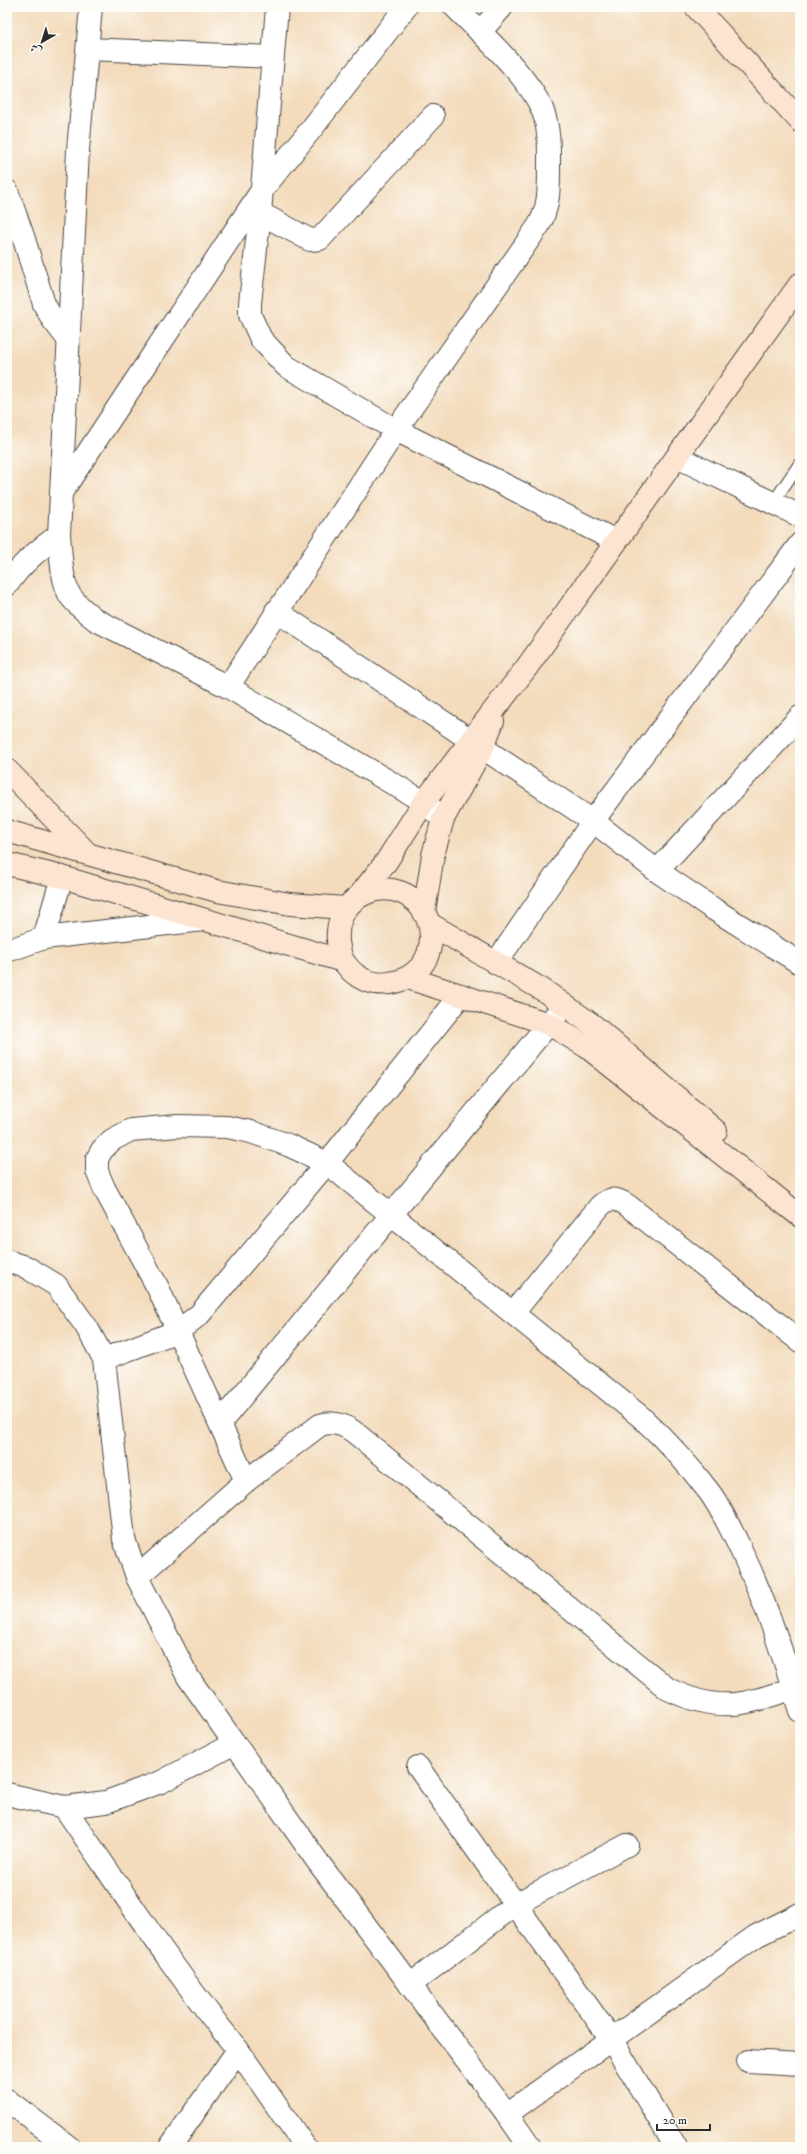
<svg xmlns="http://www.w3.org/2000/svg" width="807" height="2154" viewBox="0 0 807 2154" font-family="'IM FELL DW Pica',Amiri,serif">
	<rect width="100%" height="100%" fill="#fdfcf7"/>
	<filter id="ink" filterUnits="userSpaceOnUse"><feTurbulence type="fractalNoise" baseFrequency=".025" numOctaves="2"/><feDisplacementMap in="SourceGraphic" scale="8" xChannelSelector="R" yChannelSelector="G"/><feConvolveMatrix kernelMatrix="1 2 1 2 8 2 1 2 1" color-interpolation-filters="sRGB"/></filter>
	<filter id="wash" filterUnits="userSpaceOnUse"><feTurbulence type="fractalNoise" baseFrequency=".012" numOctaves="4" result="noise"/><feDisplacementMap in="SourceGraphic" scale="16" xChannelSelector="R" yChannelSelector="G"/><feGaussianBlur stdDeviation="0.9" result="paint"/><feColorMatrix in="noise" values="0 0 0 0 0 0 0 0 0 0 0 0 0 0 0 0 0 1.4 0 .05"/><feComposite in="paint" operator="in"/></filter>
	<g filter="url(#wash)">
		<rect width="100%" height="100%" fill="#f3dbbc"/>
	</g>
	<g filter="url(#ink)">
		<g fill="none" stroke-linecap="round" stroke-linejoin="round">
			<defs>
				<path id="lane" d="M772,504L800,463"/>
				<g id="street">
					<path d="M91,7L78,150L59,535C61,554 61,577 69,594C75,604 87,613 96,620L228,687L424,802L443,819"/>
					<path d="M277,7L260,213L250,303V315L261,339L286,366L396,430L616,541"/>
					<path d="M480,32L502,7"/>
					<path d="M88,49L272,57"/>
					<path d="M7,191L23,236L44,304L53,320L67,338"/>
					<path d="M260,213L310,240L320,239L433,116"/>
					<path d="M677,457L800,516"/>
					<path d="M61,493L262,190L313,127L406,7"/>
					<path d="M7,585C21,564 38,550 59,535"/>
					<path d="M276,611L593,821L657,871L715,910L800,963"/>
					<path d="M228,687L396,430L539,225C549,207 549,190 549,169C549,150 550,128 542,109C527,75 482,34 455,7"/>
					<path d="M657,871L800,717"/>
					<path d="M44,938L62,877"/>
					<path d="M7,951L44,938L203,920"/>
					<path d="M496,963L593,821L800,544"/>
					<path d="M7,1261L26,1267L56,1285L86,1326L104,1359L124,1539L137,1577L188,1677L318,1862L507,2114L530,2147"/>
					<path d="M513,1313L600,1206C610,1197 616,1198 627,1205L800,1341"/>
					<path d="M104,1359L178,1331L199,1315L327,1163L461,995"/>
					<path d="M220,1423L564,1005"/>
					<path d="M246,1481L158,1288L104,1188L97,1171V1159L102,1150L112,1140L131,1130L177,1126L227,1127L251,1132L288,1145L327,1163L641,1417C666,1440 689,1465 710,1493C723,1511 732,1532 742,1552C766,1603 784,1656 800,1711"/>
					<path d="M137,1577L246,1481L320,1425C333,1421 343,1424 354,1432L668,1689C718,1713 743,1706 793,1688"/>
					<path d="M418,1767L611,2039L676,2147"/>
					<path d="M7,1794L64,1807L106,1802L161,1782L233,1744"/>
					<path d="M64,1807C121,1889 175,1973 238,2050L170,2147"/>
					<path d="M410,1985L516,1904L627,1845"/>
					<path d="M238,2050L305,2147"/>
					<path d="M748,2061L800,2064"/>
					<path d="M7,2100L69,2147"/>
					<path d="M507,2114L756,1936L800,1914"/>
				</g>
				<g id="secondary">
					<path d="M696,7L800,121"/>
					<path d="M7,770L87,853"/>
					<path d="M7,831L217,891L290,904L345,908"/>
					<path d="M7,864L62,877L343,961C347,965 350,971 355,974C378,993 418,982 428,954C432,942 432,929 427,918C402,863 316,893 343,961"/>
					<path d="M359,896L386,862L424,802L527,667L800,284"/>
					<path d="M424,912L433,855L443,819L482,749L493,721"/>
					<path d="M430,924L543,990L594,1026L716,1131"/>
					<path d="M408,978L549,1024L587,1047L800,1216"/>
				</g>
			</defs>
			<use href="#lane" stroke="#494541" stroke-width="13"/>
			<use href="#street" stroke="#494541" stroke-width="24"/>
			<use href="#secondary" stroke="#494541" stroke-width="24"/>
			<use href="#lane" stroke="#fff" stroke-width="11"/>
			<use href="#street" stroke="#fff" stroke-width="22"/>
			<use href="#secondary" stroke="#fde4d1" stroke-width="22"/>
		</g>
	</g>
	<rect width="807" height="2154" fill="none" stroke="#fdfcf7" stroke-width="24"/>
	<g transform="translate(42 42) rotate(219)" stroke="#fdfcf7" stroke-width="3" paint-order="stroke">
	<path d="M0-3L7 15L0 10L-7 15Z" fill="#2b2b2b"/>
	<text y="-6" font-size="11" font-weight="bold" text-anchor="middle" fill="#2b2b2b">ش</text>
	</g>
	<path d="M657 2124v6h53v-6" fill="none" stroke="#2b2b2b" stroke-width="2"/>
	<text x="663" y="2124" font-size="12" fill="#2b2b2b" stroke="#fdfcf7" stroke-width="3" paint-order="stroke">20 m</text>
</svg>
